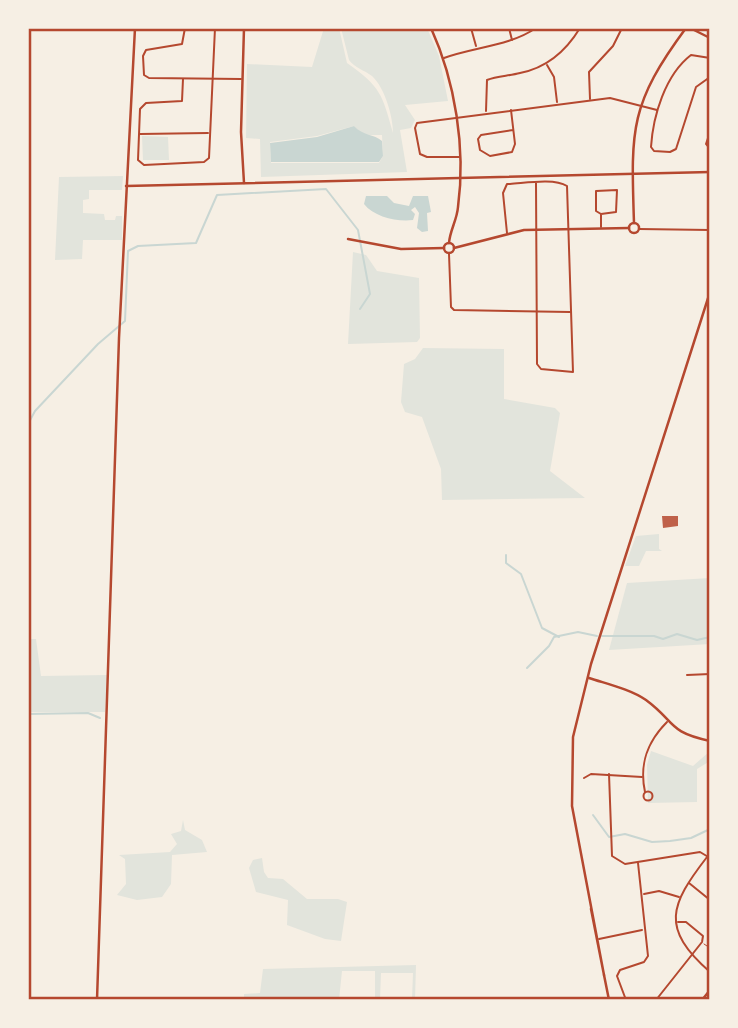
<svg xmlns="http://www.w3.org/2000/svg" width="738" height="1028" viewBox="0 0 738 1028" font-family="Rubik,sans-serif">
	<rect width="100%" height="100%" fill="#f6efe4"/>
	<g fill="#e2e4dc" fill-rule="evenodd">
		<path d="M324,28H339L347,63C381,87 382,94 393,133C393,117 385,88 372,76C364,70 355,68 349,60L341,28H427L439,56L448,101L405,105L415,120L411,128L400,130L407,172L261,177L260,139L246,138L247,64L312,67ZM354,126L363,135H382L383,156L379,163H271L270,142L317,136Z"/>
		<path d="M142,136L168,137L169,160H143Z"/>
		<path d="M123,176L122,190H89V199L83,200V213L104,214L105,220H115L116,216H122V240H83L82,259L55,260L59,177Z"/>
		<path d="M353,252L366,255L377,271L419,278L420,338L417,342L348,344Z"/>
		<path d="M423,348L504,349V399L555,408L560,413L550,471L585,498L442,500L441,469L422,417L405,412L401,402L404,364L415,359Z"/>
		<path d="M659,534V549L662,551H646L639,566H625L636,536Z"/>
		<path d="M710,578V644L609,650L627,583Z"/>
		<path d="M28,639H36L41,676L107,675L105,712H28Z"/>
		<path d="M651,751L693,766L709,752L710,761L697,769V802L648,803L647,765Z"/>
		<path d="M183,820L185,830L202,840L207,852L172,855L171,884L162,897L137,900L117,895L126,884L125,859L119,855L170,852L177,844L171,834L181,831Z"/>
		<path d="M262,858L264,872L268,878L283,879L307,899H338L347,902L341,941L325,939L287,925L288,900L256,892L249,868L253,860Z"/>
		<path d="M416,965L415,1000H412L413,973H381L380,1000H375V971H342L339,1000H244V994L260,993L263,969Z"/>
	</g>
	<g fill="#c9d6d2">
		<path d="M354,126C363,136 374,134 382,141L383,156L379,162H271L270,143L317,137Z"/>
		<path d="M366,196H387L394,203L409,206L413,196H428L431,212L427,213L428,231L422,232L417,228L419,213L415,207L411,210L415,214L413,220C397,222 374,217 364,204Z"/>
	</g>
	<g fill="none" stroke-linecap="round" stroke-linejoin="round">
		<g stroke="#c9d6d2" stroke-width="2">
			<path d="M28,424L35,411L98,344L125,321L128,251L138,246L196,243L217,195L326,189L358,230L370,294L360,309"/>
			<path d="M506,555V563L521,574L542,628L559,637"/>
			<path d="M602,636H654L663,639L677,634L697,640L710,637"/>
			<path d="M527,668L549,646L554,637L578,632L597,636"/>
			<path d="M28,714L88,713L100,718"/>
			<path d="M593,815L609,837L625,834L652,842L670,841L691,838L710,829"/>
		</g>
	</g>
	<path fill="#bf614a" d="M662,516H678V526L663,528Z"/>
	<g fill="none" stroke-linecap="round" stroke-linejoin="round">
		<path stroke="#b5482f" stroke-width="1" d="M704,944L710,948"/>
		<g stroke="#b5482f" stroke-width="2">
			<path d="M185,28L182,44L146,50L143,56L144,75L149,78L241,79"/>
			<path d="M471,28L476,46"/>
			<path d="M509,28L512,40"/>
			<path d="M444,58C474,47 510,46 536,28"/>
			<path d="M710,58L691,55C665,75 653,116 651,147L654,151L670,152L676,149L696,87L710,77"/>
			<path d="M547,65L554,77L557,102"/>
			<path d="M183,79L182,101L146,103L140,109L138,160L144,165L204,162L209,158L215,28"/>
			<path d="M590,99L589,72L613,46L622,28"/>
			<path d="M511,110L515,144L512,152L490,156L480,150L478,139L481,135L513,130"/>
			<path d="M486,111L487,80C497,76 509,76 520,73C546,68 566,51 580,28"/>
			<path d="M710,132L706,144L710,149"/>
			<path d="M140,134L208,133"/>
			<path d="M459,157H427L420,154L415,128L417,123L610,98L657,110"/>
			<path d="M601,214L616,212L617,190L596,191V211L601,214V227"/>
			<path d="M639,229L710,230"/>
			<path d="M507,233L503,193L507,184H510C526,183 554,178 567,186L573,372L541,369L537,364L536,183"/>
			<path d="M449,254L451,307L454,310L570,312"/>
			<path d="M687,675L710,674"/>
			<path d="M609,774L612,856L625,864L700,852L710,858"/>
			<path d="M584,778L591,774L642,777"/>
			<circle cx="648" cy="796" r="4.5"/>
			<path d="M645,792C639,764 647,742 667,722"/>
			<path d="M707,857C670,905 660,928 710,972"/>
			<path d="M689,883L710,900"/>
			<path d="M644,894L659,891L679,897"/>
			<path d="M599,939L642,930"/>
			<path d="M626,1000L617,976L620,970L644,962L648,956L638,863"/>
			<path d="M656,1000L702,942L703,936L686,922H678"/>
		</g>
		<g stroke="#b5482f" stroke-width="2.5">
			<path d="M431,28C455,81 466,148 458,207C457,220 450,230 449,243"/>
			<path d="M690,28L710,38"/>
			<path d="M244,183L241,132L244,28"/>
			<circle cx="634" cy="228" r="5"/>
			<path d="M634,223C631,130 629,105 686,28"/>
			<path d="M348,239L401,249L444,248"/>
			<circle cx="449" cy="248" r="5"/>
			<path d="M454,248L524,230L629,228"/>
			<path d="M589,678C607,684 630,689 646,700C676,722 667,732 710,741"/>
		</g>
		<g stroke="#b5482f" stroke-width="2.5">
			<path d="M126,186L710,172"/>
			<path d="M591,909L604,975L572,806L573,737L591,664L710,292"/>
			<path d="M604,975L609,1000"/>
			<path d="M97,1000L119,338L135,28"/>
			<path d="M702,1000L710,990"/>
		</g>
	</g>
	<rect width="738" height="1028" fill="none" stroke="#f6efe4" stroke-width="60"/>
	<rect x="30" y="30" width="678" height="968" fill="none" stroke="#b5482f" stroke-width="2.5"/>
</svg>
